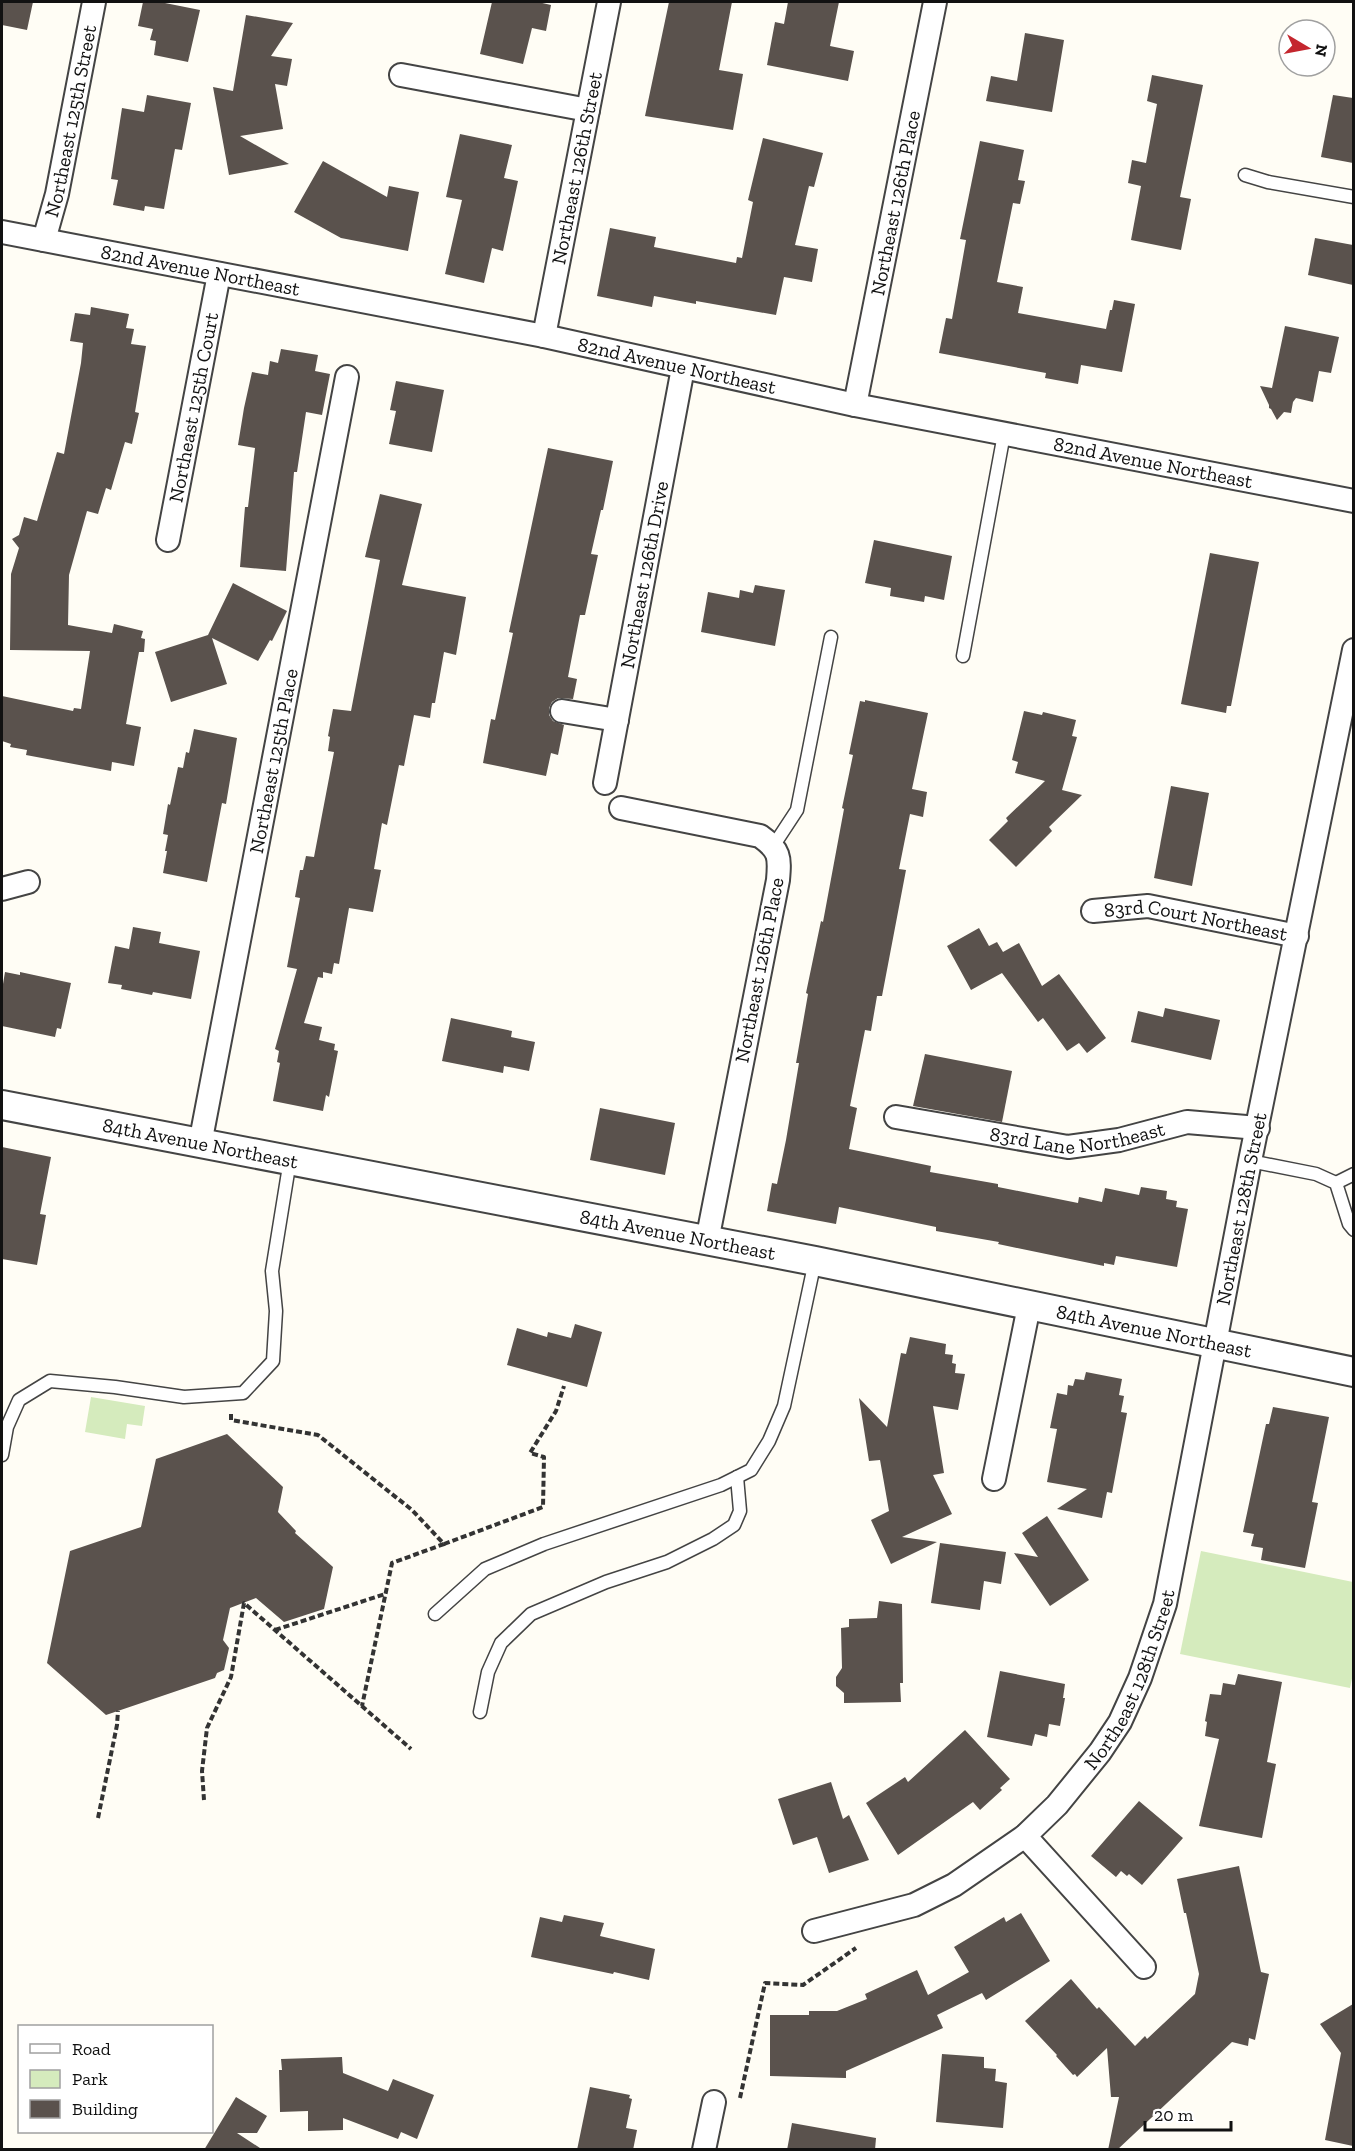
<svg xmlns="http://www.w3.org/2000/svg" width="1355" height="2151" viewBox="0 0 1355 2151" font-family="'Zilla Slab',serif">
	<rect width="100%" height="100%" fill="#fffdf5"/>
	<g fill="#d5ebbd">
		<path d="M91,1397L145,1406L142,1426L127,1424L125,1439L85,1432Z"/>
		<path d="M1201,1551L1353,1582L1354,1669L1350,1688L1180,1654Z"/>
	</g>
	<g fill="#5a524d">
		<path d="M2,2H33L27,30L2,25Z"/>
		<path d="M143,2H160L200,10L188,62L154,55L156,41L150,40L153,29L138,26Z"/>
		<path d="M492,2H538L551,5L546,31L532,28L523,64L480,54Z"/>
		<path d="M669,2H732L719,70L743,74L733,130L645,116Z"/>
		<path d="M788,2H839L830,46L854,51L848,81L767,65L775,22L784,24Z"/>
		<path d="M246,15L293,23L271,56L292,59L287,86L275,84L283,129L240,136L289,164L229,175L213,87L233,91Z"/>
		<path d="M1025,33L1064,40L1052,112L986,101L991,76L1017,81Z"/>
		<path d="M1152,75L1203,85L1180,197L1191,199L1181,250L1131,240L1141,186L1128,183L1132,160L1146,163L1157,104L1147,101Z"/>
		<path d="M147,95L191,103L182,150L175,149L164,209L145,206L144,211L113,205L118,180L111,179L122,108L144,112Z"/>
		<path d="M1333,95L1353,98V163L1321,157Z"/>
		<path d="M460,134L512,145L504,178L518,181L503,251L492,248L484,283L445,274L462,200L446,197Z"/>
		<path d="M763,138L823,153L814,187L809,186L795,245L818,249L812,282L784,277L776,315L696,301V304L654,296L652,307L597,296L610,228L656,237L654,247L736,263L737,257L742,258L753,202L748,200Z"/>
		<path d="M980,141L1024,150L1018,180L1025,181L1020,204L1013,203L997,282L1023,287L1018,313L1106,329L1110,310H1112L1114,300L1135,304L1122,372L1081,365L1078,384L1045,378L1046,373L939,353L946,318L952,319L966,240L960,239Z"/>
		<path d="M323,161L387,197L389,186L419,192L408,251L341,238L294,212Z"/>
		<path d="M1315,238L1353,245V285L1308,275Z"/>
		<path d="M91,307L129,314L126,328L134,329L131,344L146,346L135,412L139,413L132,444L125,442L111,490L106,488L98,514L87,511L69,575L68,625L112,633L114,624L143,631L141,638L145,639L144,652H139L126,724L141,727L134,766L112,762L111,771L26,755L27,750L10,747L11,744L2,741V696L73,711L74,708L81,709L90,651L10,650L11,574L19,548L12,539L19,535L24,517L37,521L57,452L64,454L81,363L83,343L70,341L75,313L90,315Z"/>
		<path d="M1285,326L1339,337L1331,373L1319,371L1313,402L1296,398L1293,402L1291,413L1284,412L1277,420L1271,409L1269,408V405L1260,386L1272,388Z"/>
		<path d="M281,349L318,355L315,371L330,374L322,415L306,412L297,472H294L286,571L240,567L245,507H248L255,448L238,445L244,408L252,372L268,375L270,361L278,363Z"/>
		<path d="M396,381L444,390L432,452L389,444L396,411L390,410Z"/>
		<path d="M548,448L613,461L603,510H601L591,554L598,555L585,615H580L568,677L577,679L573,699L558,698L552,702L549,708V715L553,721L564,725L558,755L551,753L546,776L483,763L491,719L495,720L513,633L509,632Z"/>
		<path d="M380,494L422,504L402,585L466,597L456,655L444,652L435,703H432L430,718L414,715L404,766L399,765L387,825L382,823L374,869L381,870L373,912L349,908L339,964L334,963L332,974L323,972V978L318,977L304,1023L322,1027L319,1040L335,1044L334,1050L338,1051L329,1097L326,1095L323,1111L273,1101L280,1063L277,1062L279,1051L275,1049L297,969L287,967L300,898L295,897L300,870H303L306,856L314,857L334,752L328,751L330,737L328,736L333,709L351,711L380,560L365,557Z"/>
		<path d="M874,540L952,556L944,600L925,596L924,602L890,596L891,588L865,583Z"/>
		<path d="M1210,553L1259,562L1231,706H1227L1226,713L1181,704Z"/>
		<path d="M233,583L287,611L272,641L270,640L258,661L212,638L227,684L171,702L155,652L208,635Z"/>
		<path d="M755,585L785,590L775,646L701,632L708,592L739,598L740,590L753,593Z"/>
		<path d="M865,700L928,713L912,789L927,792L923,817L910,814L899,869L906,870L882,996H877L871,1031L865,1030L850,1106L857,1108L849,1149L931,1166L930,1172L998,1184V1187L1078,1203L1079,1197L1102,1202L1105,1188L1139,1195L1141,1187L1167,1191L1166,1199L1177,1201L1176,1207L1188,1209L1177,1267L1116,1256L1114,1265L1104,1263V1266L998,1244L999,1242L936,1231V1227L839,1207L836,1224L767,1211L772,1183L777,1184L786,1140L799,1063H796L808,994L806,993L821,921L823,922L844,809L842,808L853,755L849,754L860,701L865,702Z"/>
		<path d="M1024,711L1042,715L1043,712L1076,720L1072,736L1077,737L1062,790L1082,795L1049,827L1052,831L1016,867L989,840L1008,821L1006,818L1045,781L1015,773L1018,762L1012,760Z"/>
		<path d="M194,729L237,738L226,804L222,803L207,882L163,873L167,851H165L168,835L163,834L168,804L170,805L178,767L183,768L186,752L189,753Z"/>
		<path d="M1171,786L1209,793L1192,886L1154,878Z"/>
		<path d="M133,927L161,932L159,943L200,951L191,999L153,992L152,995L121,989L122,985L108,983L115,946L129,949Z"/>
		<path d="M979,928L989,946L997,942L1003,952L1019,943L1042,986L1059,974L1106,1038L1087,1053L1079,1043L1067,1051L1043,1018L1038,1022L1002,973L971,990L947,946Z"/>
		<path d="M5,972L20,975V972L71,983L61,1029L57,1028L55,1037L2,1026V990Z"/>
		<path d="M1165,1008L1220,1020L1211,1060L1131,1042L1138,1011L1163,1017Z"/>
		<path d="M451,1018L512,1031L511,1037L535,1042L529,1071L504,1066L503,1073L442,1061Z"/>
		<path d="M925,1054L1012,1071L1002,1122L913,1106Z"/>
		<path d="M600,1108L675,1123L665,1175L590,1160Z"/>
		<path d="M2,1147L51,1157L40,1214L46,1215L37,1265L2,1259Z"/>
		<path d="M575,1324L602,1332L587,1387L507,1365L517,1328L547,1337L548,1332L571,1338Z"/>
		<path d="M910,1337L946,1344L945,1354L953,1355L952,1363L956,1364L955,1373L965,1374L958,1410L933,1406L944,1473L933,1475L952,1514L902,1537L937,1542L891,1564L871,1520L889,1511L880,1460L869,1461L859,1398L887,1427L901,1353L906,1354Z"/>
		<path d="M1086,1372L1122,1379L1119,1395L1124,1396L1121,1412L1127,1413L1112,1493L1107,1492L1102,1518L1057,1509L1087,1489L1047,1482L1057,1429L1050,1428L1057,1393L1067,1395L1068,1385L1073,1386L1075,1379L1084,1380Z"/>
		<path d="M1273,1407L1329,1417L1312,1502L1318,1503L1305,1568L1261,1560L1263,1548L1251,1546L1254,1534L1243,1532L1266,1424H1269Z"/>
		<path d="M227,1434L283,1487L278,1512L296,1531L295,1533L333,1567L324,1609L284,1622L256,1598L230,1608L223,1640L229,1648L224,1670L217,1673L215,1678L106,1715L47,1663L70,1551L141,1527L156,1459Z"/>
		<path d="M1047,1516L1089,1580L1050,1606L1014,1553L1038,1557L1022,1533Z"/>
		<path d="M940,1543L1006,1552L1001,1584L984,1581L980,1610L931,1603Z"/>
		<path d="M879,1601L902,1604L903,1683H900L901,1702L844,1703V1693L836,1686V1677L842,1668L841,1628L849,1627V1619L877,1618Z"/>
		<path d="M1000,1671L1065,1684L1063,1698H1065L1060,1726L1049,1724L1047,1737L1035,1734L1032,1746L987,1737Z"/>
		<path d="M1238,1674L1282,1682L1267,1762L1276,1764L1262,1838L1199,1826L1219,1739L1205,1736L1207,1722L1205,1721L1210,1694L1221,1695L1223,1683L1235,1685Z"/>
		<path d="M965,1730L1010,1779L1000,1788L1002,1790L980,1810L973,1802L898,1855L866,1803L905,1777L908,1782Z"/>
		<path d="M831,1782L843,1819L849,1815L869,1860L829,1873L817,1837L793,1845L778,1799Z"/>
		<path d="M1139,1801L1183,1838L1142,1885L1129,1874L1127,1876L1121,1871L1116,1877L1091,1856Z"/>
		<path d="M1239,1866L1261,1972L1269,1974L1255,2040L1249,2038L1248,2046L1232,2042L1117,2150H1108L1119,2097H1111L1107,2048L1077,2077L1075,2074L1073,2075L1056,2056L1057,2055L1025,2021L1071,1979L1097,2009L1099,2007L1135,2046L1145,2036L1147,2039L1195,1994L1199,1974L1186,1913H1184L1177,1879Z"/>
		<path d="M1021,1913L1050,1961L986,2000L982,1993L937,2015L943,2028L846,2071V2078L770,2076V2015H809V2011H837L867,1999L865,1994L917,1970L928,1995L969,1972L954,1947L1004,1917L1006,1922Z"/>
		<path d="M564,1915L604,1923L600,1936L655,1949L649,1980L614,1972L613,1974L531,1957L540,1917L562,1922Z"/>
		<path d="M1353,2004V2146L1325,2140L1341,2053L1320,2024Z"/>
		<path d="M942,2054L984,2057V2068L996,2069L995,2081L1007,2083L1003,2128L936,2122Z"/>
		<path d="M342,2057L343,2073L388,2091L393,2079L434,2095L417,2139L401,2132L398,2139L343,2118V2130L308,2131V2111L280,2112L279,2070H282L281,2059Z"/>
		<path d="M590,2087L630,2095L629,2098L632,2099L626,2128L637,2130L633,2150H577Z"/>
		<path d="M236,2097L267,2116L257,2133H237L263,2150H204Z"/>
		<path d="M792,2123L876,2138L875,2150H787Z"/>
	</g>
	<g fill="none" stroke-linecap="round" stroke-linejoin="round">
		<defs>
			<g id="service">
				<path d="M1245,175L1268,182L1354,197"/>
				<path d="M963,656L1004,434"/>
				<path d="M774,845L797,810L831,637"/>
				<path d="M1250,1161L1316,1174L1336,1183L1349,1224L1354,1230"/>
				<path d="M1336,1183L1354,1174"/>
				<path d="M2,1455L7,1427L19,1400L50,1381L115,1387L184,1397L243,1393L273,1361L276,1311L272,1271L290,1160"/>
				<path d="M435,1614L485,1569L544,1544L721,1485L751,1470L769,1441L784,1406L815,1261"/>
				<path d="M480,1712L488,1672L501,1643L531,1614L606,1582L667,1562L713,1539L734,1525L740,1511L737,1477"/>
			</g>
			<g id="minor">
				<path d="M401,75L588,110"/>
				<path id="s1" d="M2,232L544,336L855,405L1354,501"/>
				<path id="s2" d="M44,240L57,194L94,2"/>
				<path id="s3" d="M544,336L609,2"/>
				<path id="s4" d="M855,405L935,2"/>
				<path id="s5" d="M168,540L219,274"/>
				<path d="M562,711L617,720"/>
				<path id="s6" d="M605,783L683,368"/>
				<path d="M621,808L760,836C780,850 780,857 778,880L707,1241"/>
				<path d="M2,889L28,882"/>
				<path id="s7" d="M1093,911L1148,906L1297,936"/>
				<path id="s8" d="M896,1117L1068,1147L1119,1140L1187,1122L1258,1128"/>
				<path id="s9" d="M200,1144L347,377"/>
				<path d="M994,1479L1029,1306"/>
				<path d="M1025,1836L1144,1967"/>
				<path id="s10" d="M814,1931L914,1905L954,1885L1025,1836L1057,1805L1100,1752L1120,1722L1140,1678L1165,1604L1250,1161L1354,650"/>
				<path d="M704,2150L714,2102"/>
			</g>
			<g id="tertiary">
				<path id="s11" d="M2,1105L815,1261L1354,1372"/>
			</g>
		</defs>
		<use href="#service" stroke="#444" stroke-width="15"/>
		<use href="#minor" stroke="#444" stroke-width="26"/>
		<use href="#tertiary" stroke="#444" stroke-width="32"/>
		<g stroke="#333" stroke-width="4" stroke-dasharray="6 3" stroke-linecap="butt">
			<path d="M231,1414V1420L318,1435L412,1510L444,1544L392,1563L362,1706"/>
			<path d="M444,1544L543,1507L544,1457L530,1453L556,1411L564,1386"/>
			<path d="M275,1630L385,1594"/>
			<path d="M204,1800L202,1771L207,1728L231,1677L244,1603L411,1749"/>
			<path d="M98,1818L117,1725L118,1711"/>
			<path d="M740,2098L765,1983L803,1985L856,1948"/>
		</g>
		<use href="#service" stroke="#fff" stroke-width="12"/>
		<use href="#minor" stroke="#fff" stroke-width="22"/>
		<use href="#tertiary" stroke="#fff" stroke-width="28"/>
	</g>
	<g text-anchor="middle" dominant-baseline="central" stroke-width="6" stroke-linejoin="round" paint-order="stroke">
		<g font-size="20" fill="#111" stroke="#fff">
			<text stroke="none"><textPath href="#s2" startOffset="122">Northeast 125th Street</textPath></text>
			<text stroke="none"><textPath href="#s3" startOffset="171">Northeast 126th Street</textPath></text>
			<text stroke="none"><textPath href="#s4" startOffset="206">Northeast 126th Place</textPath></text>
			<text stroke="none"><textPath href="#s1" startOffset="202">82nd Avenue Northeast</textPath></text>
			<text stroke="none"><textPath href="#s1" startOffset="688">82nd Avenue Northeast</textPath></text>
			<text stroke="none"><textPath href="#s5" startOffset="135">Northeast 125th Court</textPath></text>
			<text stroke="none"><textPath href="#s1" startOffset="1174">82nd Avenue Northeast</textPath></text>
			<text stroke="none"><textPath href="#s6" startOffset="212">Northeast 126th Drive</textPath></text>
			<text stroke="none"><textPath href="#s9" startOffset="390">Northeast 125th Place</textPath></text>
			<text stroke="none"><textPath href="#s7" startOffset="104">83rd Court Northeast</textPath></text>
			<text transform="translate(759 970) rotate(-79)">Northeast 126th Place</text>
			<text stroke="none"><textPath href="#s8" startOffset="184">83rd Lane Northeast</textPath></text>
			<text stroke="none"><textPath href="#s11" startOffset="202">84th Avenue Northeast</textPath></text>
			<text stroke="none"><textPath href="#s10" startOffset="912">Northeast 128th Street</textPath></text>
			<text stroke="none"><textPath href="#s11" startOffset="688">84th Avenue Northeast</textPath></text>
			<text stroke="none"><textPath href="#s11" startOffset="1174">84th Avenue Northeast</textPath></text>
			<text stroke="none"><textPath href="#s10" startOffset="426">Northeast 128th Street</textPath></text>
		</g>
	</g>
	<rect width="1355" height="2151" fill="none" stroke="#111111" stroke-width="6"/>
	<rect x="18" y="2025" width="195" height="108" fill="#ffffff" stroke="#a0a0a0" stroke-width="1.5"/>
	<rect x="30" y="2044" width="30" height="9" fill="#ffffff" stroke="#a0a0a0" stroke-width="1.5"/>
	<text x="72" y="2055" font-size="18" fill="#111111">Road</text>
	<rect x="30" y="2070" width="30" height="18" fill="#d5ebbd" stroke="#a0a0a0" stroke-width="1.5"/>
	<text x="72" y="2085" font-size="18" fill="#111111">Park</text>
	<rect x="30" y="2100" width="30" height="18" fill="#5a524d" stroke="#a0a0a0" stroke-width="1.5"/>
	<text x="72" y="2115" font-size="18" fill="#111111">Building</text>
	<g transform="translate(1307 48) rotate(100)"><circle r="28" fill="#ffffff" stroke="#a0a0a0" stroke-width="1.5"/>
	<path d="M0-4.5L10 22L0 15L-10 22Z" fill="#c4262e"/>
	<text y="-9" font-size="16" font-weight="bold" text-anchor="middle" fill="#111111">N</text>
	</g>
	<path d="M1145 2121v9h86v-9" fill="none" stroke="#111111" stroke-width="3"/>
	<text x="1154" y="2121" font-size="18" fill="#111111" stroke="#ffffff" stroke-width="4.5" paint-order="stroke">20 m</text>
</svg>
